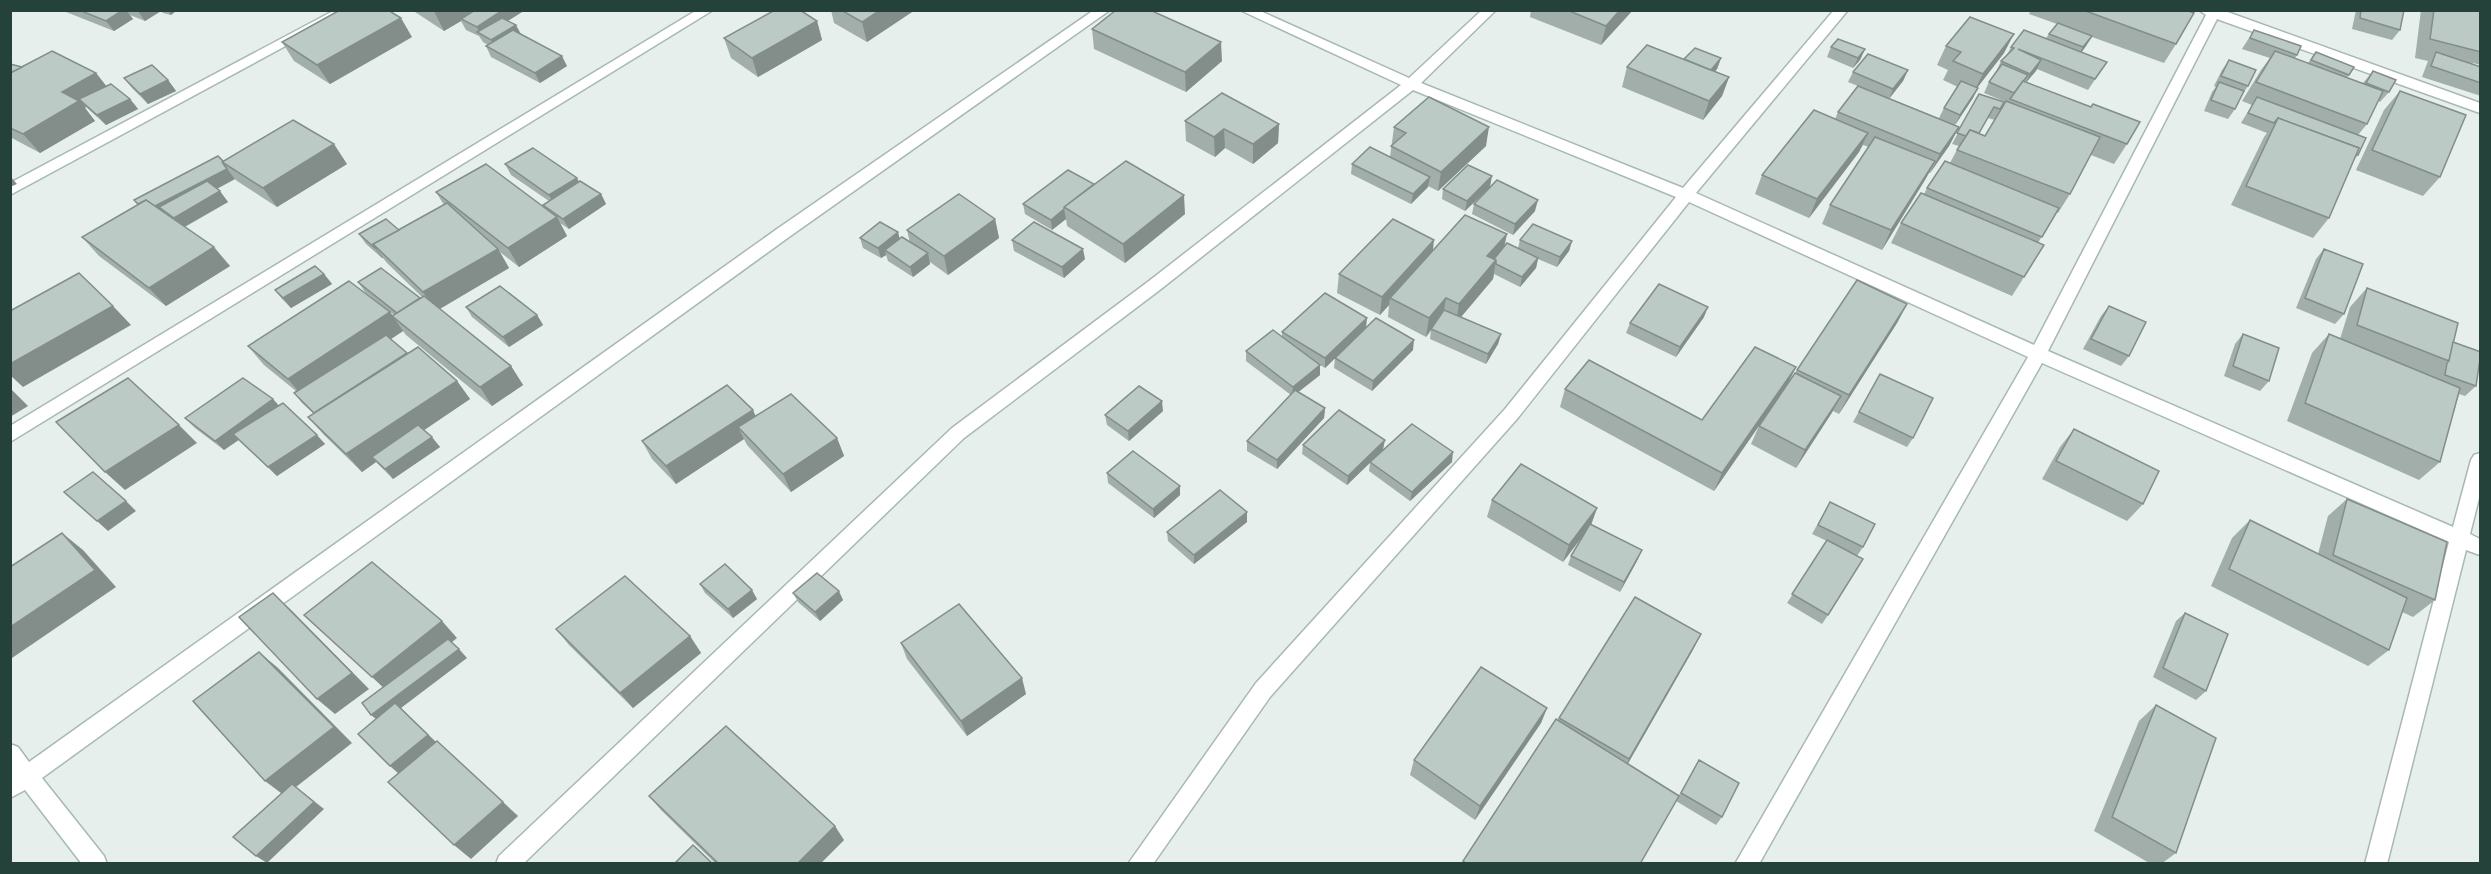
<svg xmlns="http://www.w3.org/2000/svg" width="2491" height="874" viewBox="0 0 2491 874" font-family="Lato,sans-serif">
	<rect width="100%" height="100%" fill="#e6efeb"/>
	<g fill="none" stroke-linecap="round" stroke-linejoin="round">
		<defs>
			<g id="minor">
				<path d="M335,10H352L10,195V183Z"/>
				<path d="M697,10H713L10,442V426Z"/>
				<path d="M1094,10H1110L789,237L42,778L104,856L107,864H82L25,790L10,798V744L18,747L29,762L777,229Z"/>
				<path d="M1240,10H1258L1409,78L1482,10H1496L1421,83L1683,188L1834,10H1848L1696,193L2034,345L2206,15L2199,10H2222L2480,103V113L2217,19L2048,351L2453,527L2471,460L2474,455L2480,453V494L2470,534L2480,539V555L2466,550L2387,864H2365L2449,542L2042,363L1759,864H1735L2028,357L1689,202L1517,419L1270,697L1153,864H1128L1256,683L1505,409L1676,197L1413,90L1161,289L964,438L523,864H496L499,856L952,428L1149,281L1401,85Z"/>
			</g>
		</defs>
		<use href="#minor" stroke="#a8b8b2" stroke-width="3"/>
		<use href="#minor" fill="#fff" fill-rule="evenodd"/>
	</g>
	<g fill="#a1aea9">
		<path d="M61,10H177L171,15L163,13L161,11L145,21L130,15L133,19L114,31Z"/>
		<path d="M412,10H522V12L508,21L521,34L567,66L540,83L491,57L486,46L488,45L483,42L479,36L466,30L461,21L444,31Z"/>
		<path d="M831,10H915L867,42L834,23Z"/>
		<path d="M1531,10H1633L1601,45L1530,17Z"/>
		<path d="M2031,10H2186L2176,44L2164,63L2092,37L2082,52L2100,72L2088,90L2037,69L2026,82L2127,144L2114,164L2091,155L2070,194L2058,213L2056,212L2038,243L2024,277L2012,296L1891,243L1901,223L1924,194L1927,188L1950,163L1959,146L1952,144L1979,94L2004,102L1995,120L1988,118L1979,133L1985,136L2006,102L1984,93L1989,82L1997,72H1996L2001,61L2006,57L2011,47L2046,38L2049,34L2057,24L2029,14Z"/>
		<path d="M2356,10H2404L2400,30L2392,40L2352,29Z"/>
		<path d="M2421,10H2481V65L2473,63L2472,64L2481,67V96L2422,77L2428,61L2415,58Z"/>
		<path d="M817,21L822,40L758,77L731,58L724,38Z"/>
		<path d="M1092,29L1222,61L1186,92L1094,49Z"/>
		<path d="M2254,30L2297,55L2295,58L2308,63L2316,52L2354,67L2347,78L2363,83L2373,71L2389,92L2380,102L2378,101L2367,124L2358,135V155L2353,161L2329,218L2313,238L2231,205L2264,137L2267,133L2241,123L2252,105L2242,101L2261,70L2270,58L2242,49Z"/>
		<path d="M412,37L330,84L294,61L282,42Z"/>
		<path d="M1946,46L2004,53L1977,88L1973,98L1955,125L1959,127L1949,146L1930,173H1929L1882,250L1822,224L1830,205L1869,147L1863,145L1859,152L1809,218L1755,194L1762,175L1835,119L1838,112L1858,86L1848,82L1853,72L1908,70L1903,81L1889,98L1939,118L1944,108L1958,87L1943,80L1948,70L1937,65Z"/>
		<path d="M1831,47L1865,49L1860,60L1853,68L1827,57Z"/>
		<path d="M1721,58L1717,69L1715,71L1729,77L1722,96L1703,120L1622,87L1627,67L1684,59Z"/>
		<path d="M2229,60L2248,86L2242,95L2235,109L2228,119L2204,111L2212,92L2216,87L2214,86L2222,70Z"/>
		<path d="M10,64L22,67L96,73L106,86L130,99L138,109L106,125L86,107L85,108L95,121L40,153L10,137Z"/>
		<path d="M124,78L168,80L176,91L148,104L132,88Z"/>
		<path d="M2400,91L2440,177L2423,196L2356,170L2384,110Z"/>
		<path d="M1185,121L1279,124L1278,143L1253,164L1225,148L1215,157L1186,141Z"/>
		<path d="M1394,127L1486,146L1438,191L1428,186V187L1411,204L1351,174L1352,164L1390,157Z"/>
		<path d="M223,161L347,164L277,207L237,181L235,179L217,189L228,202L185,227L230,266L166,306L99,256L82,237L138,205L134,200Z"/>
		<path d="M505,164L579,182L601,194L606,204L569,229L560,223L567,236L519,267L500,252L509,268L440,309L511,366L523,385L492,406L406,335L403,331L391,339L407,354L457,381L470,399L424,430L440,447L393,479L376,462L362,472L324,435L308,417L314,414L302,403L294,393L296,391L264,365L248,346L390,312L393,316L394,315L365,292L358,282L420,298L422,297L387,263L383,258H382L366,244L359,234L399,230L444,205L436,192L544,207L543,205L549,201L511,175Z"/>
		<path d="M1094,184L1185,214L1125,263L1067,226L1066,219L1052,230L1025,214L1023,204Z"/>
		<path d="M1490,187L1465,211L1442,199L1443,189Z"/>
		<path d="M1474,204L1535,211L1513,235L1472,214Z"/>
		<path d="M995,219L999,238L948,275L930,262V264L913,277L888,261L886,255L881,258L863,248L860,238L900,239L910,243L907,230Z"/>
		<path d="M1012,240L1085,259L1064,278L1014,251Z"/>
		<path d="M1520,240L1572,241L1569,251L1557,267L1538,259L1536,268L1520,287L1494,274L1493,279L1461,317L1501,334L1498,344L1486,364L1430,339L1431,331L1426,337L1388,317L1389,305L1380,315L1337,293L1339,274L1433,250L1504,247L1518,248Z"/>
		<path d="M2324,249L2344,314L2335,324L2296,308L2316,259Z"/>
		<path d="M324,274L332,284L291,308L283,300L275,290Z"/>
		<path d="M2367,288L2453,342L2476,386L2465,396L2459,394L2440,462L2419,480L2287,421L2312,353L2329,334L2340,339L2350,307Z"/>
		<path d="M1907,304L1897,323L1839,414L1833,411L1796,468L1751,444L1759,426L1779,397L1714,491L1560,407L1565,389L1702,420L1796,367L1787,385L1797,370Z"/>
		<path d="M2109,306L2129,356L2121,366L2083,349L2101,316Z"/>
		<path d="M466,307L537,315L543,325L509,347L472,317Z"/>
		<path d="M1704,317L1676,357L1626,333L1630,323Z"/>
		<path d="M1366,328L1325,368L1320,365V375L1298,392L1325,408L1324,418L1277,469L1247,451V441L1291,395L1246,361V351L1282,337V332Z"/>
		<path d="M2243,334L2269,381L2260,391L2224,376L2235,344Z"/>
		<path d="M1413,350L1372,391L1334,368L1335,358Z"/>
		<path d="M1880,374L1913,438L1907,447L1853,422Z"/>
		<path d="M279,406L325,444L277,476L239,440L224,450L195,428L185,418Z"/>
		<path d="M1163,411L1129,441L1107,425L1105,415Z"/>
		<path d="M755,416L837,438L844,456L791,492L747,445L744,439L676,484L652,459L642,441Z"/>
		<path d="M2074,429L2143,504L2127,521L2042,479L2060,447Z"/>
		<path d="M1303,445L1383,450L1452,462L1410,501L1369,471L1370,463L1347,485L1302,454Z"/>
		<path d="M1107,473L1180,486V495L1154,518L1108,483Z"/>
		<path d="M2347,499L2435,600L2413,617L2402,612L2389,650L2368,666L2211,586L2232,538L2250,520L2318,554L2328,516Z"/>
		<path d="M1492,500L1597,508L1591,525L1638,559L1620,592L1568,565L1571,556L1581,538L1563,562L1487,517Z"/>
		<path d="M1830,502L1863,547L1857,556L1828,615L1822,624L1787,603L1827,541L1812,534Z"/>
		<path d="M1247,522L1194,564L1168,541L1167,532Z"/>
		<path d="M700,584L757,599L733,618L705,593Z"/>
		<path d="M793,593L843,600L820,621L798,602Z"/>
		<path d="M2185,613L2206,691L2196,700L2153,677L2176,621Z"/>
		<path d="M556,629L690,636L701,653L633,708L569,645Z"/>
		<path d="M1701,634L1628,763L1679,795L1699,760L1722,817L1716,825L1676,801L1640,864H1462L1463,861L1559,718Z"/>
		<path d="M901,643L1026,694L967,736L907,659Z"/>
		<path d="M2156,705L2176,853L2161,864H2151L2094,831L2139,721Z"/>
		<path d="M1547,708L1541,723L1475,820L1410,775L1414,760Z"/>
		<path d="M649,796L844,840L820,864H716L661,810Z"/>
	</g>
	<g fill="#838d89">
		<path d="M123,10H126L133,19L114,31L106,21Z"/>
		<path d="M137,10L161,11L145,21Z"/>
		<path d="M168,10H177L171,15Z"/>
		<path d="M435,10H481L461,19V21L444,31L434,11Z"/>
		<path d="M503,10H522V12L484,36L480,34L477,27Z"/>
		<path d="M880,10H915L867,42L862,22Z"/>
		<path d="M1620,10H1633L1601,45L1606,26Z"/>
		<path d="M401,18L412,37L330,84L317,65Z"/>
		<path d="M817,21L822,40L758,77L752,58Z"/>
		<path d="M516,25L522,36L497,50L491,40Z"/>
		<path d="M2014,34L2004,53L1973,93L1983,74Z"/>
		<path d="M2092,36L2086,46L2077,58L2083,47Z"/>
		<path d="M1221,42L1222,61L1186,92L1185,72Z"/>
		<path d="M1865,49L1860,60L1853,68L1858,58Z"/>
		<path d="M562,56L567,66L540,83L535,73Z"/>
		<path d="M1721,58L1717,69L1704,84L1707,74Z"/>
		<path d="M2041,60L2036,71L2025,84L2030,74Z"/>
		<path d="M1908,70L1903,81L1889,99L1893,89Z"/>
		<path d="M96,73L111,92L79,99L86,107L85,108L95,121L40,153L23,134L62,92Z"/>
		<path d="M1729,77L1722,96L1703,120L1709,101Z"/>
		<path d="M168,80L176,91L148,104L140,94Z"/>
		<path d="M1978,88L1973,98L1955,125L1960,115Z"/>
		<path d="M130,99L138,109L106,125L97,115Z"/>
		<path d="M1279,124L1278,143L1253,164V144Z"/>
		<path d="M1489,127L1486,146L1438,191L1441,172Z"/>
		<path d="M1959,127L1949,146L1930,173L1940,154Z"/>
		<path d="M1224,129L1225,148L1215,157L1214,137Z"/>
		<path d="M1868,133L1859,152L1809,218L1817,199Z"/>
		<path d="M334,144L347,164L277,207L263,188Z"/>
		<path d="M1935,161L1925,180L1882,250L1891,230Z"/>
		<path d="M227,169L235,179L168,214L159,207L166,215L145,211Z"/>
		<path d="M10,176L17,184L10,187Z"/>
		<path d="M1492,176L1490,187L1465,211L1467,201Z"/>
		<path d="M1430,177L1428,187L1411,204L1413,194Z"/>
		<path d="M577,178L582,188L555,206L549,195Z"/>
		<path d="M220,191L228,202L182,228L174,218Z"/>
		<path d="M601,194L606,204L569,229L563,219Z"/>
		<path d="M1184,195L1185,214L1125,263L1123,244Z"/>
		<path d="M1538,200L1535,211L1513,235L1515,224Z"/>
		<path d="M1064,209L1066,219L1052,230L1051,220Z"/>
		<path d="M557,217L567,236L519,267L508,248Z"/>
		<path d="M995,219L999,238L948,275L944,256Z"/>
		<path d="M898,232L901,243L885,250L886,255L881,258L878,248Z"/>
		<path d="M1507,234L1503,253L1494,263L1487,256Z"/>
		<path d="M1434,240L1432,259L1390,298L1389,305L1380,315L1382,297Z"/>
		<path d="M1572,241L1569,251L1557,267L1560,257Z"/>
		<path d="M214,247L230,266L166,306L149,288Z"/>
		<path d="M375,248H376L383,258H382Z"/>
		<path d="M498,249L509,268L436,311L423,292Z"/>
		<path d="M1083,249L1085,259L1064,278L1062,267Z"/>
		<path d="M928,253L930,264L913,277L910,267Z"/>
		<path d="M1538,258L1536,268L1520,287L1522,277Z"/>
		<path d="M1496,260L1493,279L1456,323L1459,304Z"/>
		<path d="M324,274L332,284L291,308L283,298Z"/>
		<path d="M1446,298L1443,317L1431,329L1426,337L1429,318Z"/>
		<path d="M1907,304L1897,323L1839,414L1849,395Z"/>
		<path d="M113,306L131,325L23,387L10,375V364Z"/>
		<path d="M1708,307L1704,317L1676,357L1680,347Z"/>
		<path d="M390,312L403,331L303,397L288,379Z"/>
		<path d="M537,315L543,325L509,347L503,337Z"/>
		<path d="M1367,318L1366,328L1325,368V358Z"/>
		<path d="M1501,334L1498,344L1486,364L1488,354Z"/>
		<path d="M1414,340L1413,350L1372,391L1373,381Z"/>
		<path d="M407,353L414,363L314,413Z"/>
		<path d="M1320,365V375L1292,397L1293,387Z"/>
		<path d="M511,366L523,385L492,406L480,387Z"/>
		<path d="M1796,367L1787,385L1714,491L1722,473Z"/>
		<path d="M457,381L470,399L377,462L372,457L376,462L362,472L346,454Z"/>
		<path d="M10,388L28,406L10,417Z"/>
		<path d="M1841,396L1831,414L1796,468L1805,450Z"/>
		<path d="M273,399L282,409L224,450L215,441Z"/>
		<path d="M1162,401L1163,411L1129,441L1128,431Z"/>
		<path d="M1325,408L1324,418L1277,469V460Z"/>
		<path d="M753,410L761,428L738,427L744,439L676,484L666,466Z"/>
		<path d="M179,425L197,443L125,490L105,472Z"/>
		<path d="M317,435L325,444L277,476L268,467Z"/>
		<path d="M432,437L440,447L393,479L385,469Z"/>
		<path d="M837,438L844,456L791,492L783,474Z"/>
		<path d="M1385,440L1383,450L1347,485L1348,476Z"/>
		<path d="M1453,452L1452,462L1410,501L1412,492Z"/>
		<path d="M1180,486V495L1154,518L1153,509Z"/>
		<path d="M126,501L136,511L108,531L97,521Z"/>
		<path d="M1597,508L1591,525L1563,562L1569,545Z"/>
		<path d="M1247,512V522L1194,564V555Z"/>
		<path d="M62,533L83,550L116,587L12,658L10,657V627Z"/>
		<path d="M1642,550L1638,559L1620,592L1624,582Z"/>
		<path d="M752,590L757,599L733,618L728,609Z"/>
		<path d="M839,591L843,600L820,621L815,612Z"/>
		<path d="M273,593L291,610L369,689L335,714L317,699Z"/>
		<path d="M442,621L457,638L389,693L372,677Z"/>
		<path d="M1701,634L1693,650L1622,774L1629,759Z"/>
		<path d="M690,636L701,653L633,708L620,693Z"/>
		<path d="M459,649L467,658L401,708L437,743L399,774L390,766L381,723L371,715Z"/>
		<path d="M259,652L278,668L352,743L296,787L324,809L267,863L256,856L285,796L265,781Z"/>
		<path d="M1022,678L1026,694L967,736L961,721Z"/>
		<path d="M1547,708L1541,723L1475,820L1480,806Z"/>
		<path d="M503,802L518,816L471,859L454,845Z"/>
		<path d="M835,826L844,840L820,864H797Z"/>
	</g>
	<g fill="#bbcac4" stroke="#838d89" stroke-width="1.5">
		<path d="M79,10H123L106,21Z"/>
		<path d="M340,10H388L401,18L317,65L282,42Z"/>
		<path d="M475,10H503L477,27L461,19Z"/>
		<path d="M775,10H800L817,21L752,58L724,38Z"/>
		<path d="M841,10H880L862,22Z"/>
		<path d="M1116,10H1150L1221,42L1185,72L1092,29Z"/>
		<path d="M1567,10H1620L1606,26Z"/>
		<path d="M2083,10H2186L2194,13L2176,44Z"/>
		<path d="M2361,10H2404L2400,30L2360,18Z"/>
		<path d="M2434,10H2481V52L2430,39Z"/>
		<path d="M1970,17L2014,34L1983,74L1953,61L1961,52L1946,46Z"/>
		<path d="M502,18L516,25L491,40L477,32Z"/>
		<path d="M2058,23L2092,36L2083,47L2049,34Z"/>
		<path d="M513,30L562,56L535,73L486,46Z"/>
		<path d="M2024,30L2107,62L2095,79L2018,49L2041,60L2030,74L2001,61L2014,48L2011,47Z"/>
		<path d="M2254,30L2301,46L2297,55L2250,38Z"/>
		<path d="M1838,39L1865,49L1858,58L1831,47Z"/>
		<path d="M1647,45L1729,77L1709,101L1627,67Z"/>
		<path d="M1695,48L1721,58L1711,70L1684,59Z"/>
		<path d="M52,51L96,73L62,92L79,101L23,134L10,128V73Z"/>
		<path d="M2275,51L2383,91L2367,124L2256,82Z"/>
		<path d="M2316,52L2354,67L2349,75L2311,60Z"/>
		<path d="M2436,52L2481,67V83L2431,66Z"/>
		<path d="M1868,54L1908,70L1893,89L1853,72Z"/>
		<path d="M2229,60L2256,70L2248,86L2221,76Z"/>
		<path d="M10,64L22,67L10,73Z"/>
		<path d="M2002,64L2028,75L2014,93L1989,82Z"/>
		<path d="M152,65L168,80L140,94L124,78Z"/>
		<path d="M2373,71L2396,80L2389,92L2366,83Z"/>
		<path d="M1961,81L1978,88L1960,115L1944,108Z"/>
		<path d="M2023,81L2091,107L2093,104L2140,122L2127,144L2010,99Z"/>
		<path d="M2219,82L2244,91L2235,109L2211,100Z"/>
		<path d="M111,84L130,99L97,115L79,99Z"/>
		<path d="M1858,86L1959,127L1940,154L1838,112Z"/>
		<path d="M2400,91L2466,115L2440,177L2372,150Z"/>
		<path d="M1222,93L1279,124L1253,144L1224,129L1214,137L1185,121Z"/>
		<path d="M1979,94L2004,102L2000,109L1994,107L1979,133L1970,130L1966,136L1957,133Z"/>
		<path d="M1429,97L1489,127L1441,172L1391,146L1406,133L1394,127Z"/>
		<path d="M2257,97L2366,138L2358,155L2356,154L2359,148L2278,118L2274,123L2248,113Z"/>
		<path d="M2006,101L2100,137L2070,194L1957,150L1970,130L1985,136Z"/>
		<path d="M1814,110L1868,133L1817,199L1762,175Z"/>
		<path d="M2278,118L2359,148L2329,218L2246,186Z"/>
		<path d="M293,120L334,144L263,188L222,162Z"/>
		<path d="M1875,137L1935,161L1891,230L1830,205Z"/>
		<path d="M1370,147L1430,177L1413,194L1352,164Z"/>
		<path d="M533,148L577,178L549,195L505,164Z"/>
		<path d="M218,156L223,161L222,162L227,169L155,206L146,200L138,204L134,200Z"/>
		<path d="M1126,161L1184,195L1123,244L1064,207Z"/>
		<path d="M1945,161L2059,208L2042,237L1927,188Z"/>
		<path d="M486,164L557,217L508,248L436,192Z"/>
		<path d="M1468,165L1492,176L1467,201L1443,189Z"/>
		<path d="M1068,170L1094,184L1064,207V209L1051,220L1023,204Z"/>
		<path d="M1497,180L1538,200L1515,224L1474,204Z"/>
		<path d="M207,181L220,191L174,218L159,207Z"/>
		<path d="M580,181L601,194L563,219L543,205Z"/>
		<path d="M1921,193L2044,245L2024,277L1901,223Z"/>
		<path d="M959,194L995,219L944,256L907,230Z"/>
		<path d="M146,200L214,247L149,288L82,237Z"/>
		<path d="M447,203L498,249L423,292L373,244Z"/>
		<path d="M1465,215L1507,234L1487,256L1496,260L1459,304L1446,298L1429,318L1390,298Z"/>
		<path d="M386,219L399,230L373,244L376,248H375L359,234Z"/>
		<path d="M1393,219L1434,240L1382,297L1339,274Z"/>
		<path d="M880,222L898,232L878,248L860,238Z"/>
		<path d="M1034,222L1083,249L1062,267L1012,240Z"/>
		<path d="M1533,224L1572,241L1560,257L1520,240Z"/>
		<path d="M902,237L928,253L910,267L885,250Z"/>
		<path d="M1507,243L1538,258L1522,277L1496,264V260L1494,259Z"/>
		<path d="M2324,249L2363,264L2344,314L2305,298Z"/>
		<path d="M315,266L324,274L283,298L275,290Z"/>
		<path d="M381,268L420,298L397,313L358,282Z"/>
		<path d="M79,273L113,306L10,364V311Z"/>
		<path d="M1857,280L1907,304L1849,395L1797,370Z"/>
		<path d="M349,281L390,312L288,379L248,346Z"/>
		<path d="M1659,284L1708,307L1680,347L1630,323Z"/>
		<path d="M500,286L537,315L503,337L466,307Z"/>
		<path d="M2367,288L2458,323L2449,361L2357,325Z"/>
		<path d="M1325,293L1367,318L1325,358L1282,332Z"/>
		<path d="M424,296L511,366L480,387L392,316Z"/>
		<path d="M2109,306L2146,322L2129,356L2091,339Z"/>
		<path d="M1444,310L1501,334L1488,354L1431,329Z"/>
		<path d="M1376,318L1414,340L1373,381L1335,358Z"/>
		<path d="M1273,330L1320,365L1293,387L1246,351Z"/>
		<path d="M2243,334L2279,348L2269,381L2233,366Z"/>
		<path d="M2329,334L2460,388L2440,462L2305,403Z"/>
		<path d="M386,335L407,353L314,413L294,393Z"/>
		<path d="M2453,342L2481,352L2476,386L2445,375L2447,363L2449,361Z"/>
		<path d="M418,347L457,381L346,454L308,417Z"/>
		<path d="M1755,347L1796,367L1722,473L1565,389L1589,360L1702,420Z"/>
		<path d="M1795,373L1841,396L1805,450L1759,426Z"/>
		<path d="M1880,374L1933,398L1913,438L1859,412Z"/>
		<path d="M128,378L179,425L105,472L56,422Z"/>
		<path d="M243,378L273,399L215,441L185,418Z"/>
		<path d="M727,385L753,410L666,466L642,441Z"/>
		<path d="M1139,386L1162,401L1128,431L1105,415Z"/>
		<path d="M1295,390L1325,408L1277,460L1247,441Z"/>
		<path d="M791,394L837,438L783,474L738,427Z"/>
		<path d="M283,403L317,435L268,467L233,434Z"/>
		<path d="M1339,410L1385,440L1348,476L1303,445Z"/>
		<path d="M1412,424L1453,452L1412,492L1370,462Z"/>
		<path d="M418,425L432,437L385,469L372,457Z"/>
		<path d="M2074,429L2159,471L2143,504L2056,461Z"/>
		<path d="M1133,451L1180,486L1153,509L1107,473Z"/>
		<path d="M1521,464L1597,508L1569,545L1492,500Z"/>
		<path d="M93,472L126,501L97,521L64,492Z"/>
		<path d="M1220,490L1247,512L1194,555L1167,532Z"/>
		<path d="M2347,499L2447,542L2435,600L2333,555Z"/>
		<path d="M1830,502L1875,524L1863,547L1818,525Z"/>
		<path d="M2250,520L2407,598L2389,650L2229,569Z"/>
		<path d="M1590,524L1642,550L1624,582L1571,556Z"/>
		<path d="M62,533L95,570L10,627V567Z"/>
		<path d="M1827,540L1863,559L1828,615L1792,594Z"/>
		<path d="M372,562L442,621L372,677L304,615Z"/>
		<path d="M725,564L752,590L728,609L700,584Z"/>
		<path d="M817,573L839,591L815,612L793,593Z"/>
		<path d="M625,576L690,636L620,693L556,629Z"/>
		<path d="M273,593L352,673L317,699L239,617Z"/>
		<path d="M1635,597L1701,634L1629,759L1559,718Z"/>
		<path d="M959,604L1022,678L961,721L901,643Z"/>
		<path d="M2185,613L2228,634L2206,691L2163,668Z"/>
		<path d="M448,639L459,649L371,715L362,703Z"/>
		<path d="M259,652L334,727L265,781L193,701Z"/>
		<path d="M1481,667L1547,708L1480,806L1414,760Z"/>
		<path d="M395,703L428,735L390,766L358,734Z"/>
		<path d="M2156,705L2216,738L2176,853L2112,817Z"/>
		<path d="M1556,719L1679,796L1640,864H1467L1463,861Z"/>
		<path d="M726,726L835,826L797,864H719L649,796Z"/>
		<path d="M437,741L503,802L454,845L388,782Z"/>
		<path d="M1699,760L1739,783L1722,817L1681,793Z"/>
		<path d="M292,784L314,802L256,856L233,837Z"/>
		<path d="M693,845L713,864H674Z"/>
	</g>
	<rect width="2491" height="874" fill="none" stroke="#24423a" stroke-width="24"/>
</svg>
